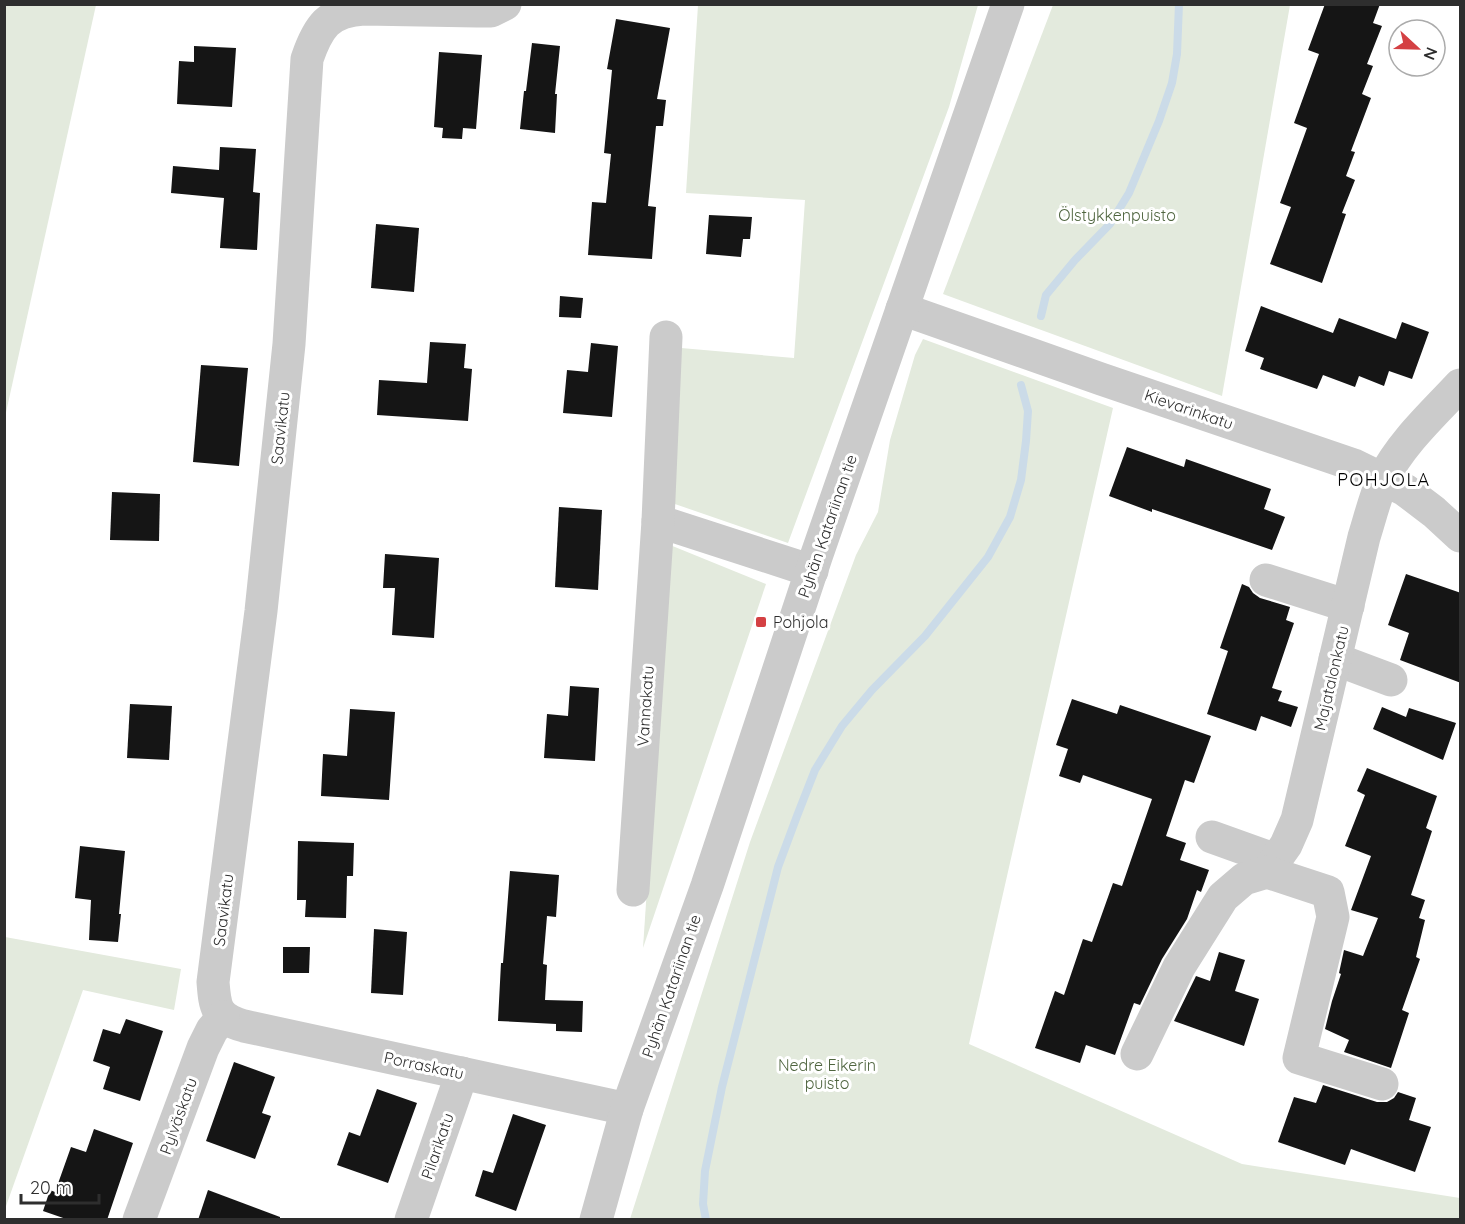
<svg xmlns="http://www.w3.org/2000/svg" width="1465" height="1224" viewBox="0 0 1465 1224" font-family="Quicksand,sans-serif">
	<rect width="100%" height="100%" fill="#fff"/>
	<g fill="#e3eadd">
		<path d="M5,4L96,5L5,417L4,5Z"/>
		<path d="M698,5H978L949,107L788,543L672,503L681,348L794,358L805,200L686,193Z"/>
		<path d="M1053,5H1290L1222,396L943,294Z"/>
		<path d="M923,339L1113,408L969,1044L1242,1164L1460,1198V1219H630L750,842L856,555L878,512L890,440L915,355Z"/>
		<path d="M670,545L766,584L643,948Z"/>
		<path d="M5,937L181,969L174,1010L83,990L5,1209Z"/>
	</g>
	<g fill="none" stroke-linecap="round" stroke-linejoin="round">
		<g stroke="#cbdbe8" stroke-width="8">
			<path d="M1041,316L1046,295L1075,260L1110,224L1129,193L1159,121L1172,83L1177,54L1179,4"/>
			<path d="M706,1220L703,1204L705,1171L722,1087L778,867L797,816L815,770L842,726L872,690L925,636L988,557L1010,517L1021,480L1026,441L1028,411L1021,385"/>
		</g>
	</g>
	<g fill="#151515">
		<path d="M1325,4H1380L1373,23L1382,26L1367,64L1373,66L1362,94L1371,98L1351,151L1355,152L1346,176L1355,180L1342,213L1346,214L1322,283L1270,264L1291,207L1280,203L1307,128L1294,123L1319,54L1308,50Z"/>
		<path d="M616,19L670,28L657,99L666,100L663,126H656L648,206L656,207L652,259L588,255L592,202L606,203L611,154L604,153L612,70L607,69Z"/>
		<path d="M532,43L560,46L555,94H557L555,133L520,129L524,91H526Z"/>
		<path d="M194,46L236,48L232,107L177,104L179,61L194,62Z"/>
		<path d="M439,52L482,55L476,129L463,128L462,139L442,138L443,128L434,127Z"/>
		<path d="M220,147L256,149L253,192L260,193L257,250L220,248L224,198L171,193L173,166L219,170Z"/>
		<path d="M709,215L752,217L750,239H743L741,257L706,254Z"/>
		<path d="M376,224L419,228L414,292L371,288Z"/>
		<path d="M560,296L583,298L581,318L559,317Z"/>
		<path d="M1261,306L1333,333L1339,318L1396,339L1402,322L1429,332L1412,379L1389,371L1384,386L1359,376L1355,387L1323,375L1317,389L1260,369L1264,358L1245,351Z"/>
		<path d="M430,342L466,344L464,368L472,369L468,421L377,415L379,380L427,383Z"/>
		<path d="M591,343L618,346L612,417L563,413L567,370L588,372Z"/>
		<path d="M201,365L248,368L239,466L193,462Z"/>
		<path d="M1127,447L1184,467L1186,459L1271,489L1264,509L1285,517L1272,550L1152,509V512L1109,496Z"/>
		<path d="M112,492L160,494L159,541L110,540Z"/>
		<path d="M559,507L602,510L598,590L555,587Z"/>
		<path d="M385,554L439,558L434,638L392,635L395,588H383Z"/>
		<path d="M1406,574L1461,593V683L1400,660L1409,633L1388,625Z"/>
		<path d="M1242,584L1249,587L1253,593L1260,598L1290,607L1286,620L1294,623L1272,688L1282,691L1278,701L1298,707L1291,727L1261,716L1256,731L1207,714L1228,651L1220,648Z"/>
		<path d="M570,686L599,688L595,761L544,758L547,714L568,716Z"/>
		<path d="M1072,699L1117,714L1120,705L1211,736L1194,783L1185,780L1166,836L1186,843L1180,860L1209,870L1201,892L1197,890L1187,919L1162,959L1140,1005L1134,1003L1115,1055L1086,1045L1080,1063L1035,1048L1055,991L1064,995L1083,939L1092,942L1113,883L1122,886L1152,799L1083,775L1080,783L1059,776L1068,749L1056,745Z"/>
		<path d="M130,704L172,706L169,760L127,758Z"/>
		<path d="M1382,707L1406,717L1409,708L1456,723L1443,760L1373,729Z"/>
		<path d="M350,709L395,712L389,800L321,796L323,754L347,756Z"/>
		<path d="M1367,768L1437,796L1426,828L1432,831L1411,895L1425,900L1419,918L1425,920L1416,957L1420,959L1402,1010L1409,1013L1391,1068L1344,1052L1349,1040L1325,1029L1332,1001L1341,974L1339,973L1344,950L1363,956L1378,918L1351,910L1371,856L1345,846L1365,795L1357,791Z"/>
		<path d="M298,841L354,843L353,876H347L346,918L305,917L306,900H297Z"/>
		<path d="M80,846L125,851L119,914H121L118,942L89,940L91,900L75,898Z"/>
		<path d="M510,871L559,875L556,917L547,916L543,964L547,965L545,1000L583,1001L582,1032L556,1031V1024L498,1021L501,963H503Z"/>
		<path d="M374,929L407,932L403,995L371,993Z"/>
		<path d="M283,947H310L309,973H283Z"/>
		<path d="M1219,952L1245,960L1235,991L1259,999L1244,1046L1174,1021L1196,976L1210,981Z"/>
		<path d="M126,1019L163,1031L140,1101L103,1089L110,1067L93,1061L103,1029L120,1034Z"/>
		<path d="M234,1062L275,1077L262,1113L271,1116L255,1159L206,1141Z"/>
		<path d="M1323,1085L1377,1102H1387L1394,1098L1398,1092L1416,1098L1409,1120L1431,1127L1415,1172L1351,1149L1345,1165L1278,1142L1294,1097L1316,1103Z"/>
		<path d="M377,1089L417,1103L388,1183L337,1165L349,1132L360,1136Z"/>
		<path d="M513,1114L546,1125L516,1211L475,1196L483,1170L493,1173Z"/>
		<path d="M94,1129L133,1143L107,1220H69L43,1211L50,1190L55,1192L71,1147L86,1152Z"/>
		<path d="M208,1190L280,1217V1220H198Z"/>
	</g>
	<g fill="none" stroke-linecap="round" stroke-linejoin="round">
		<g stroke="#cbcbcb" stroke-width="33">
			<path d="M505,4L491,11H477L364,9C328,11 318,27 307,59L289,344L261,611L213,982C215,1008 216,1018 244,1026L627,1109"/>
			<path d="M902,309L1101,379L1354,465L1405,490L1434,512L1460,536"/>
			<path d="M658,521L812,571"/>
			<path d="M1266,580L1348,606"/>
			<path d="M1335,659L1391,680"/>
			<path d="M1212,837L1276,860"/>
			<path d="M1267,872L1286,845L1297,820L1364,537C1370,518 1375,497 1383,479C1401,443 1433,414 1460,385"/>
			<path d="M633,890L658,521L666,337"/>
			<path d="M1137,1054L1179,967L1223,897L1244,879L1267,872L1328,892L1333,917L1299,1058L1382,1084"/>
			<path d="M139,1220L203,1048L212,1030L223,1017"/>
			<path d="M411,1220L462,1073"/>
			<path d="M596,1220L627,1109L707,886L816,557L1008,4"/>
		</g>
	</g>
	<rect fill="#d44043" stroke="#fff" stroke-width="2" x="755" y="616" width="12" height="12" rx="3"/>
	<g text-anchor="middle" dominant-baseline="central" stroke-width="6" stroke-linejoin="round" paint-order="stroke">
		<g font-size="16" fill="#4f653f" stroke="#fff">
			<text x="1117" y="215">Ölstykkenpuisto</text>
			<text x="827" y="1065">Nedre Eikerin<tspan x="827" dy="18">puisto</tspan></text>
		</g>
		<g font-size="16" fill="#2e2e2e" stroke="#fff">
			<text transform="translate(1189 409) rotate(19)">Kievarinkatu</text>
			<text transform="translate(280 428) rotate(-84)">Saavikatu</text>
			<text transform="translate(827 526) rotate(-71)">Pyhän Katariinan tie</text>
			<text transform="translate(1331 678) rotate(-77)">Majatalonkatu</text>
			<text transform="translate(645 706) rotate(-86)">Vannakatu</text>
			<text transform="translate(223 910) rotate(-83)">Saavikatu</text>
			<text transform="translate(671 986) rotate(-71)">Pyhän Katariinan tie</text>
			<text transform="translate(424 1065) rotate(12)">Porraskatu</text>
			<text transform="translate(178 1116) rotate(-70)">Pylväskatu</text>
			<text transform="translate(437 1146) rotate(-71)">Pilarikatu</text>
		</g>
		<g font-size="16" fill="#2e2e2e" stroke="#fff" text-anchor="start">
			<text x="773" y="622">Pohjola</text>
		</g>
		<g font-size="18" letter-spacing="1.5" fill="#000" stroke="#fff">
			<text x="1384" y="479">POHJOLA</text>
		</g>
	</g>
	<rect width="1465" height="1224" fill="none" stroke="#2e2e2e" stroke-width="12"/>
	<g transform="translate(1417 48) rotate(112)"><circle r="28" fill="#ffffff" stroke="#ababab" stroke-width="1.5"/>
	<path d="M0-4.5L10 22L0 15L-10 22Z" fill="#d44043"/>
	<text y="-9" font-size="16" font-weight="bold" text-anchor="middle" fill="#2e2e2e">N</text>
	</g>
	<path d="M21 1194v9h78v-9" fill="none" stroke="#2e2e2e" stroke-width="3"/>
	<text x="30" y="1194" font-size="18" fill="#2e2e2e" stroke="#ffffff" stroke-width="4.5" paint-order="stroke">20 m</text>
</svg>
